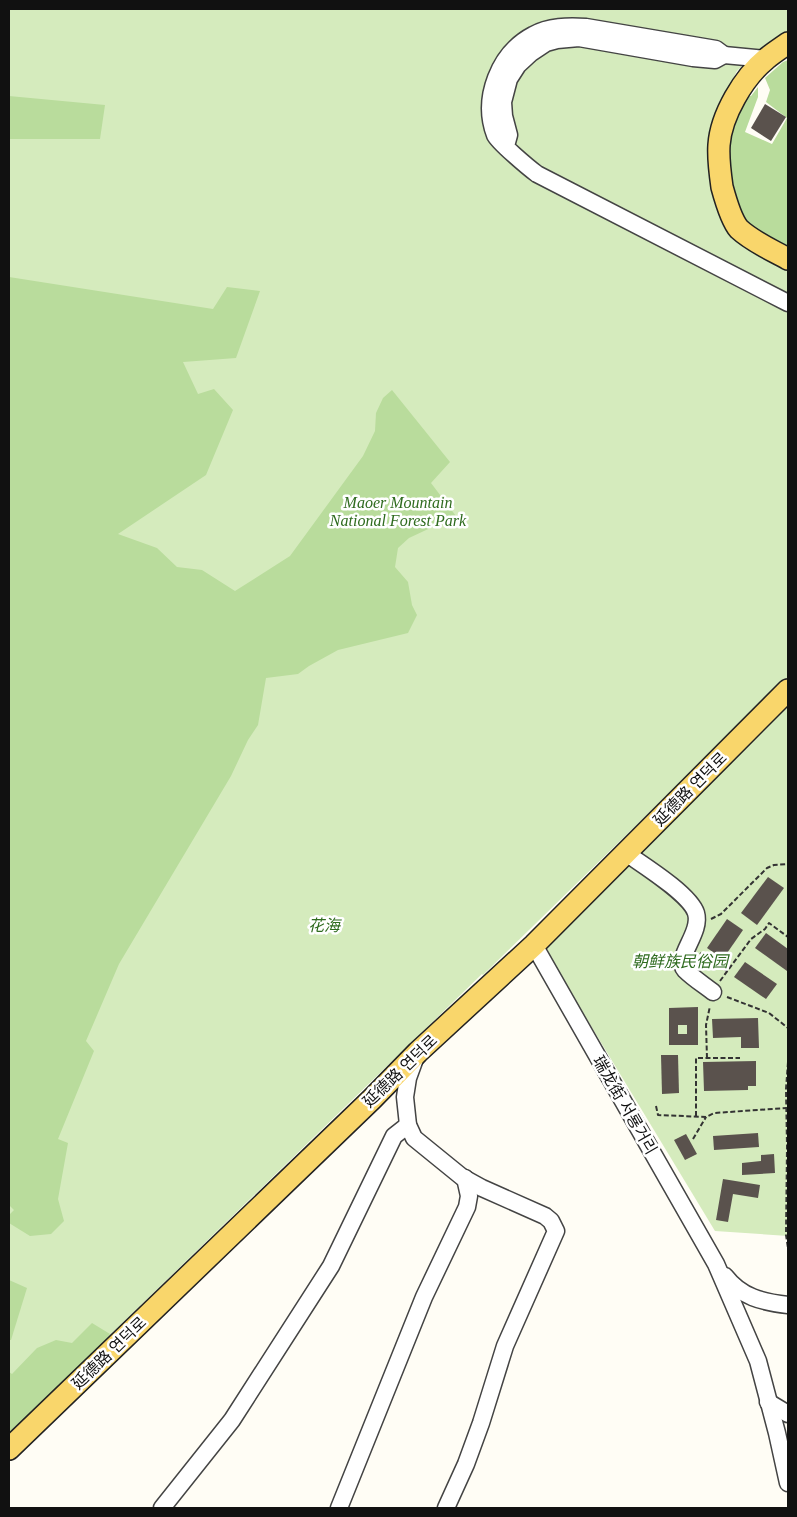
<svg xmlns="http://www.w3.org/2000/svg" width="797" height="1517" viewBox="0 0 797 1517" font-family="'Times New Roman','Noto Sans SC','Noto Sans KR',serif">
	<rect width="100%" height="100%" fill="#fffdf5"/>
	<g fill="#d5ebbd">
		<path d="M9,9H788V35L766,44L758,50L737,71L720,104L710,131L708,155L731,222L788,267V677L483,975L482,974L9,1433Z"/>
		<path d="M788,702V1236L715,1231L545,950L547,938Z"/>
	</g>
	<g fill="#b9dc9c">
		<path d="M788,60V197L787,206L788,207V252L765,239L748,222L737,205L723,149L742,97L751,96L758,87V97L745,132L772,144L787,118L766,102L770,90L765,78L783,62Z"/>
		<path d="M9,96L105,105L100,139H9Z"/>
		<path d="M9,277L213,309L227,287L260,291L236,358L183,362L198,394L214,389L233,410L206,475L118,534L157,548L177,567L202,570L235,591L290,556L363,456L375,431L376,413L383,398L392,390L450,462L431,483L456,516L409,538L398,548L395,567L408,582L412,605L417,615L408,633L338,650L309,666L298,674L266,678L258,725L248,740L231,776L119,964L86,1041L94,1051L58,1139L68,1143L58,1199L64,1221L51,1234L30,1236L9,1223V1215L14,1210L9,1205Z"/>
		<path d="M9,1280L27,1288L11,1340H9Z"/>
		<path d="M92,1323L110,1334L98,1353L9,1436V1372L12,1374L37,1348L56,1340L72,1343Z"/>
	</g>
	<g fill="#5a524d" fill-rule="evenodd">
		<path d="M765,104L786,117L771,141L751,128Z"/>
		<path d="M768,877L784,888L757,925L741,913Z"/>
		<path d="M727,919L743,930L723,959L707,948Z"/>
		<path d="M766,933L788,949L787,971L755,948Z"/>
		<path d="M745,962L777,984L766,999L734,977Z"/>
		<path d="M698,1007V1045H669V1008ZM678,1025H687V1034H678Z"/>
		<path d="M758,1018L759,1048H741V1037L713,1038L712,1019Z"/>
		<path d="M661,1055H678L679,1093L662,1094Z"/>
		<path d="M756,1061V1086H748V1090L704,1091L703,1062Z"/>
		<path d="M758,1133L759,1147L714,1150L713,1136Z"/>
		<path d="M686,1134L697,1154L685,1160L674,1140Z"/>
		<path d="M774,1154L775,1173L742,1175V1163L761,1161V1155Z"/>
		<path d="M723,1179L760,1185L758,1198L733,1194L728,1222L716,1220Z"/>
	</g>
	<g fill="none" stroke-linecap="round" stroke-linejoin="round">
		<defs>
			<g id="minor">
				<path d="M724,55L766,59"/>
				<path d="M506,146L509,135L504,116L503,102L509,79L518,65L531,53L546,43L557,40L579,38L693,58L715,60L724,55L716,49L586,27C568,26 549,26 533,35C499,53 481,98 495,135C498,142 529,168 537,174L788,303"/>
				<path d="M626,853C643,865 690,894 696,913C702,933 674,958 685,970C693,978 704,985 713,992"/>
				<path d="M534,945L716,1264L758,1361L777,1433L788,1483"/>
				<path d="M416,1056L408,1078L405,1097L408,1125L414,1138L462,1177L482,1188L545,1216L551,1221L556,1231L505,1346L481,1423L466,1464L446,1508"/>
				<path d="M725,1276C741,1297 762,1302 788,1305"/>
				<path d="M768,1402L788,1414"/>
				<path d="M162,1508L232,1420L331,1266L394,1136L408,1125"/>
				<path d="M339,1508L424,1297L467,1207L469,1196L465,1178"/>
			</g>
			<g id="major">
				<path d="M788,43C781,48 773,53 766,59C744,77 721,115 719,145C718,159 720,173 722,187C725,198 731,220 739,229C753,242 772,250 788,259"/>
				<path d="M9,1449L372,1099L418,1052L534,945L788,690"/>
			</g>
		</defs>
		<use href="#minor" stroke="#444" stroke-width="19"/>
		<use href="#major" stroke="#222" stroke-width="24"/>
		<g stroke="#333" stroke-width="2" stroke-dasharray="5 2.5" stroke-linecap="butt">
			<path d="M711,919L721,914L767,868L774,865L788,864"/>
			<path d="M700,953L727,971"/>
			<path d="M720,981L751,939L765,929L769,923L788,937"/>
			<path d="M727,997L769,1013L788,1028"/>
			<path d="M707,1058L706,1025L710,1006"/>
			<path d="M788,1062L786,1089L787,1146L786,1235L788,1248"/>
			<path d="M656,1106L658,1115L706,1117L714,1113L787,1108"/>
			<path d="M696,1116V1058H740"/>
			<path d="M693,1139L706,1117"/>
		</g>
		<use href="#minor" stroke="#fff" stroke-width="16"/>
		<use href="#major" stroke="#f9d66b" stroke-width="21"/>
	</g>
	<g text-anchor="middle" dominant-baseline="central" stroke-width="5" stroke-linejoin="round" paint-order="stroke">
		<g font-size="16" font-style="italic" fill="#2f6b1f" stroke="#fff">
			<text x="398" y="502">Maoer Mountain<tspan x="398" dy="18">National Forest Park</tspan></text>
			<text x="324" y="925">花海</text>
			<text x="680" y="961">朝鲜族民俗园</text>
		</g>
		<g font-size="16" fill="#111" stroke="#fff">
			<text transform="translate(690 789) rotate(-45)">延德路 연덕로</text>
			<text transform="translate(400 1071) rotate(-44)">延德路 연덕로</text>
			<text transform="translate(625 1105) rotate(60)">瑞龙街 서룡거리</text>
			<text transform="translate(109 1353) rotate(-44)">延德路 연덕로</text>
		</g>
	</g>
	<rect width="797" height="1517" fill="none" stroke="#111111" stroke-width="20"/>
</svg>
